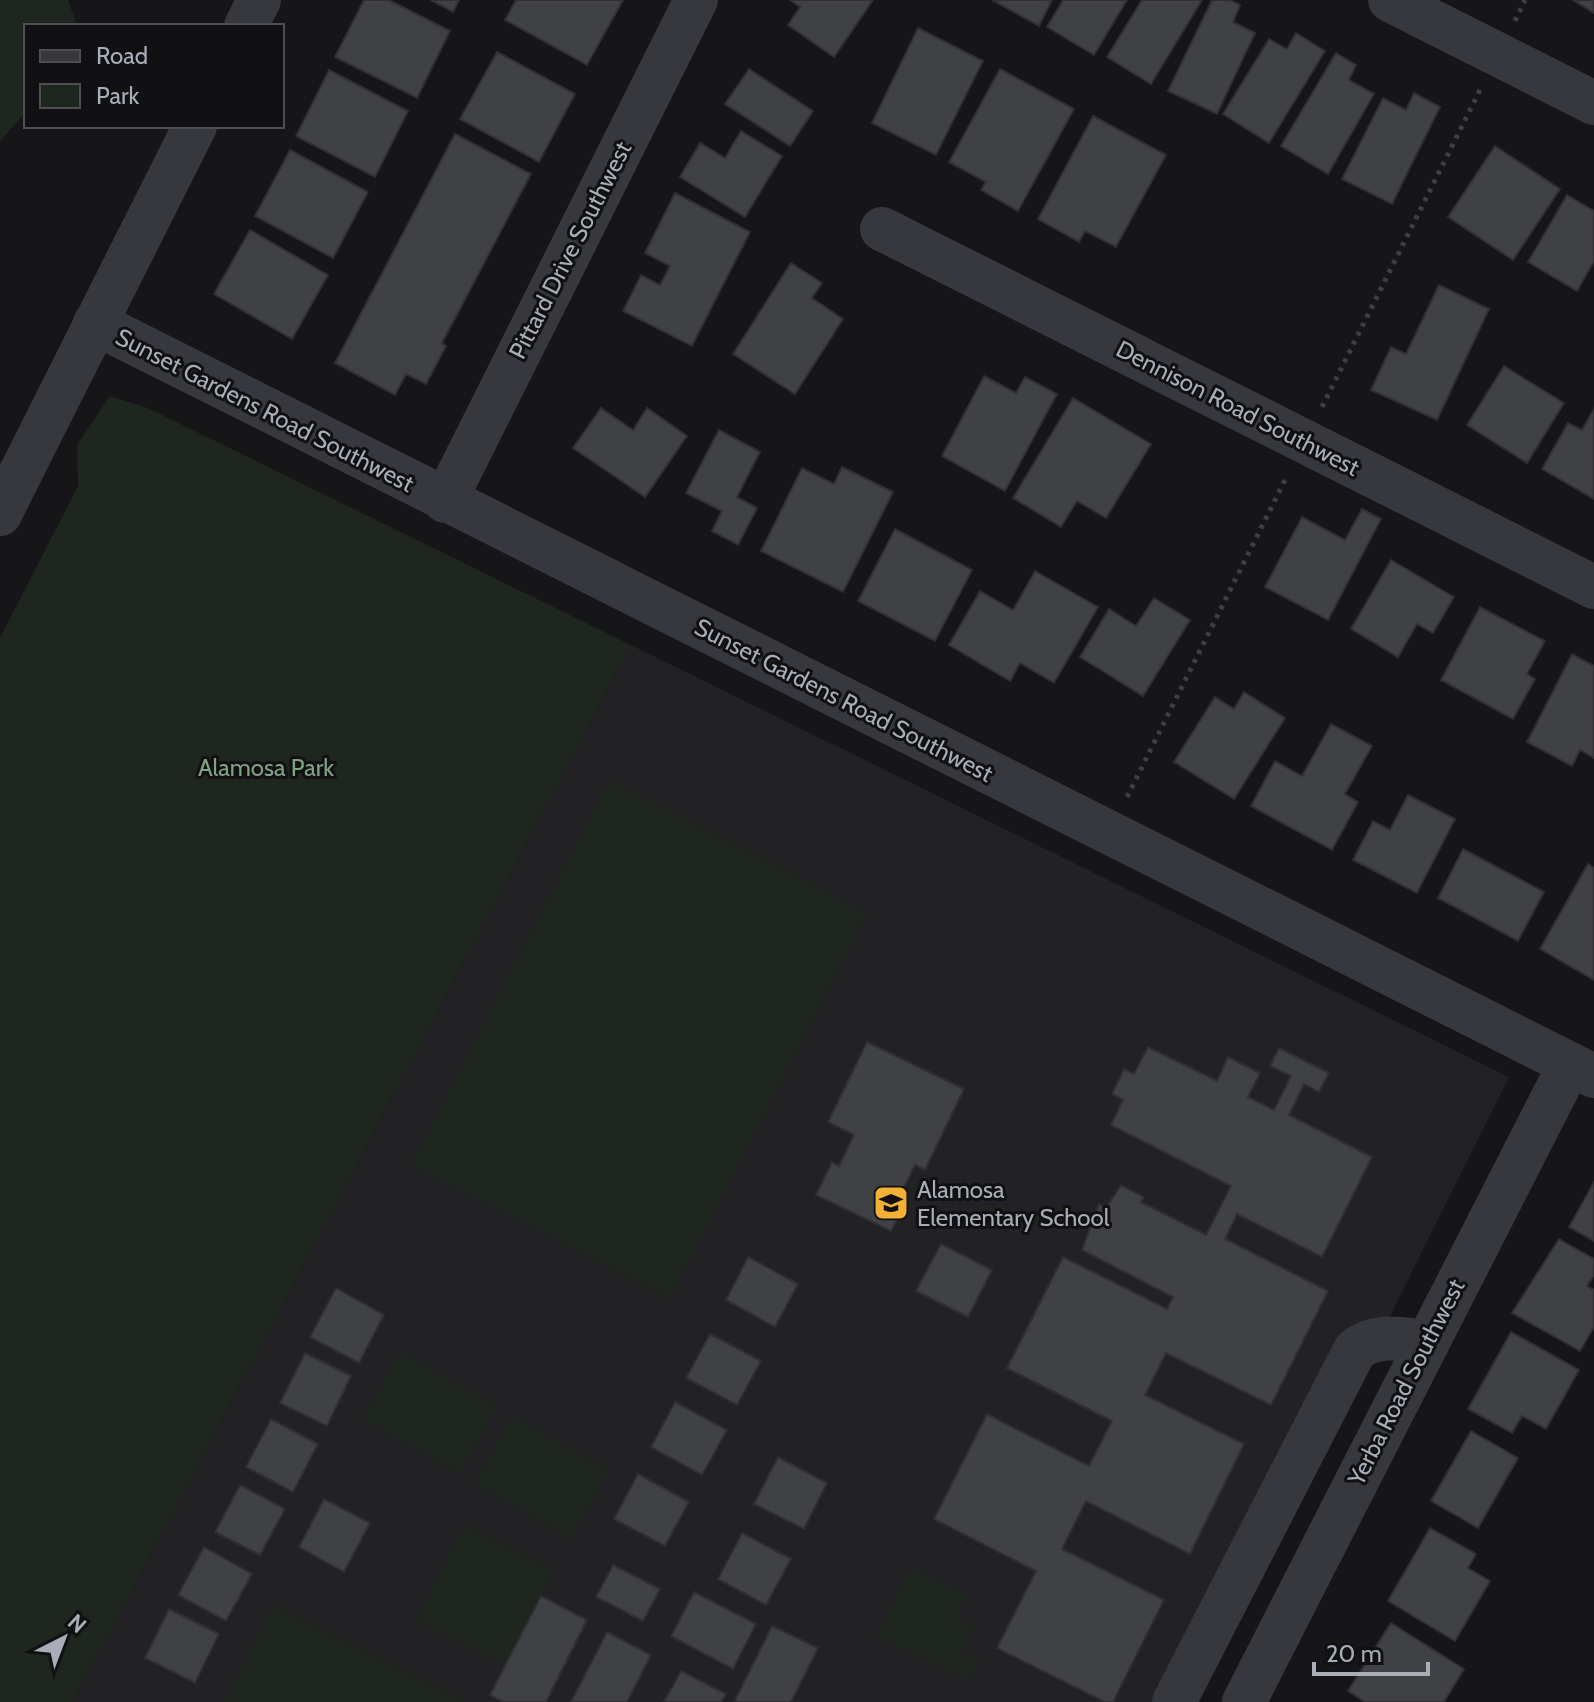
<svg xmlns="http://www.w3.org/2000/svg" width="1594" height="1702" viewBox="0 0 1594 1702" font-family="Cabin,sans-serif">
	<rect width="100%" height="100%" fill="#161618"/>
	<path fill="#222225" d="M631,645L1509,1077L1198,1702H73Z"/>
	<g fill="#1e261f">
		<path d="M0,0H68L77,26H26V112L0,141Z"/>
		<path d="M110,396L148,408L631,645L73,1702H0V638L78,486L77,445Z"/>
		<path d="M609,780L867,913L670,1298L411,1165Z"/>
		<path d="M400,1352L497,1406L460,1473L363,1419Z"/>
		<path d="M512,1416L609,1471L571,1538L475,1483Z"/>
		<path d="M463,1526L553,1571L506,1665L416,1620Z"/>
		<path d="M910,1567L967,1595L956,1618L974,1627L961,1653L978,1662L969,1681L877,1636Z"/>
		<path d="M273,1606L465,1702H225Z"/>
	</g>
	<g fill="#404145" stroke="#303034" stroke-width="2">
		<path d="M364,0H389L450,31L417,98L335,57Z"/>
		<path d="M431,0H459L453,12Z"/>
		<path d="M516,0H623L587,65L505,20Z"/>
		<path d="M790,0H873L834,57L788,25L800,7Z"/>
		<path d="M992,0H1052L1039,26Z"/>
		<path d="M1063,0H1127L1094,55L1047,27Z"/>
		<path d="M1142,0H1202L1151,84L1107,57Z"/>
		<path d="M1212,0H1230L1240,5L1233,22L1255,33L1217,114L1168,91Z"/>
		<path d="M1573,0H1594V13Z"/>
		<path d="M918,28L983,61L936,155L872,123Z"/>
		<path d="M1296,33L1325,51L1269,143L1223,114L1269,39L1287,49Z"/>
		<path d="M497,52L575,94L539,162L460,119Z"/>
		<path d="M1336,53L1356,65L1349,80L1374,94L1328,174L1281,146Z"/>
		<path d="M749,69L813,111L790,146L725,104Z"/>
		<path d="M1000,69L1074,109L1018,211L981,190L986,182L949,162Z"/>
		<path d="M329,70L408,111L375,177L296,136Z"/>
		<path d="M1414,93L1440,107L1392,204L1342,179L1383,98L1406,110Z"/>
		<path d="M1093,116L1166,155L1116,247L1085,231L1079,242L1038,219Z"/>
		<path d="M741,131L782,156L745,217L680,177L700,143L725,158Z"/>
		<path d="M455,134L531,174L442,343L446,346L426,384L406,374L395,395L335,363Z"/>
		<path d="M1495,146L1560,189L1513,260L1448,217Z"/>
		<path d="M290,150L368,192L333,258L255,216Z"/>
		<path d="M675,193L750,232L692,346L623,311L641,275L660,285L670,266L645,253Z"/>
		<path d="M1567,195L1594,211V261L1577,291L1528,262Z"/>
		<path d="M250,230L328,275L292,339L214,294Z"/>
		<path d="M791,263L822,283L812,298L843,319L795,394L733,354Z"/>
		<path d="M1439,285L1489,309L1437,420L1371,390L1391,347L1406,354Z"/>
		<path d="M1504,366L1564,403L1527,463L1467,425Z"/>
		<path d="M984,376L1016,393L1025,377L1057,394L1005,491L942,456Z"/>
		<path d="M1073,398L1151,444L1106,518L1077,501L1061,527L1013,498Z"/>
		<path d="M601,408L633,430L647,408L687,436L645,497L573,448Z"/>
		<path d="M1594,409V499L1542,469L1568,423L1582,430Z"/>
		<path d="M719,430L760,452L737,497L757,508L738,545L712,531L722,511L686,493Z"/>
		<path d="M842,467L893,492L843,592L761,551L802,468L834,484Z"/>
		<path d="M1362,509L1381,519L1328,620L1265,587L1302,517L1345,540Z"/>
		<path d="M895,529L972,570L935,641L858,601Z"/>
		<path d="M1391,560L1454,597L1433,633L1417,624L1398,657L1351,629Z"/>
		<path d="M1035,571L1098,607L1054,683L1020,663L1010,681L949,645L980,591L1013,610Z"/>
		<path d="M1154,598L1190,620L1143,696L1080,657L1109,609L1136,626Z"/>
		<path d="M1480,607L1545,641L1527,674L1535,679L1513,719L1441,680Z"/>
		<path d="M1572,654L1594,666V758L1580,750L1572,766L1527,742Z"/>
		<path d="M1244,692L1285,718L1234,799L1174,762L1215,697L1234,709Z"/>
		<path d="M1331,724L1372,746L1345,794L1358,802L1332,850L1251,806L1275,761L1302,776Z"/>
		<path d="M1408,795L1455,819L1417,893L1353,860L1373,821L1390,830Z"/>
		<path d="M1463,849L1544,892L1518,941L1438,898Z"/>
		<path d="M1588,864L1594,868V980L1540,949Z"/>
		<path d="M867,1042L964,1089L925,1170L915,1165L899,1197L906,1201L891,1231L816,1195L832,1162L839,1166L854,1135L828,1122Z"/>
		<path d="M1148,1047L1217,1081L1228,1057L1260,1073L1248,1097L1274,1110L1291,1076L1270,1066L1279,1048L1329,1073L1319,1092L1304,1084L1289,1115L1372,1157L1322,1257L1237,1214L1225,1239L1328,1291L1271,1405L1166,1353L1145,1395L1244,1444L1190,1554L1086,1501L1062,1549L1164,1600L1113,1702H1105L997,1648L1036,1571L934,1519L987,1414L1089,1466L1112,1421L1007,1368L1063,1257L1167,1309L1173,1297L1082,1250L1099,1204L1106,1208L1121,1185L1144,1197L1141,1202L1206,1235L1231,1186L1111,1125L1123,1100L1112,1094L1124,1069L1134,1074Z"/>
		<path d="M1594,1182V1241L1569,1227Z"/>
		<path d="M1559,1239L1594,1259V1275L1587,1286L1594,1290V1327L1580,1351L1512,1313Z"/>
		<path d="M941,1244L992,1270L968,1317L916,1291Z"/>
		<path d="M748,1257L798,1284L775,1327L726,1300Z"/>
		<path d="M336,1288L384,1315L359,1363L310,1337Z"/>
		<path d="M1511,1332L1579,1370L1546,1429L1522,1416L1512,1433L1468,1409Z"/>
		<path d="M710,1334L761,1361L737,1405L686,1378Z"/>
		<path d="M305,1353L351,1376L327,1426L280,1403Z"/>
		<path d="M675,1402L727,1430L702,1475L651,1447Z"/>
		<path d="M271,1419L318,1444L293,1492L246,1467Z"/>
		<path d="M1471,1431L1518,1458L1478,1528L1431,1501Z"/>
		<path d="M778,1457L827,1483L804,1529L754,1504Z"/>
		<path d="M638,1474L689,1502L665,1546L614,1519Z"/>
		<path d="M240,1485L285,1509L260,1555L215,1532Z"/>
		<path d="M324,1499L370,1523L344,1572L299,1547Z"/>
		<path d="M1430,1528L1476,1554L1468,1568L1490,1581L1455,1641L1388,1601Z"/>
		<path d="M742,1533L791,1559L766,1605L718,1579Z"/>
		<path d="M204,1547L252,1574L226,1621L178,1595Z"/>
		<path d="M613,1565L660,1589L643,1621L596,1597Z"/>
		<path d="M694,1592L756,1624L733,1669L671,1636Z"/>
		<path d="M541,1596L587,1620L546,1702H503L490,1695Z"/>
		<path d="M169,1609L219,1634L195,1683L145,1658Z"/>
		<path d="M1391,1623L1464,1669L1444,1702H1365L1348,1691Z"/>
		<path d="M772,1626L818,1648L791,1702H734Z"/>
		<path d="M607,1632L651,1655L627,1702H571Z"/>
		<path d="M681,1671L726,1694L721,1702H664Z"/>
	</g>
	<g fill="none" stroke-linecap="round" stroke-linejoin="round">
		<g stroke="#3d3f44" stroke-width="5" stroke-dasharray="4 6" stroke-linecap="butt">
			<path d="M1515,21L1525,0"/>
			<path d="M1322,407L1480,90"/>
			<path d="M1127,797L1287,476"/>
		</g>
		<g stroke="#37383d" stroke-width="44">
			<path d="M1390,0L1594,103"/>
			<path d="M246,26L259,0"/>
			<path d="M882,229L1594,587"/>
			<path d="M95,323L1594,1076"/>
			<path d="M445,501L696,0"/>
			<path d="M0,514L195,126"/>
			<path d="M1174,1702L1355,1350C1376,1333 1400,1339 1426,1342"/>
			<path d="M1244,1702L1570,1064"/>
		</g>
	</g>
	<defs>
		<symbol id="school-square" viewBox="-11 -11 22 22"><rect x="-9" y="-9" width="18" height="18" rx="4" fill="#f2b134" stroke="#111113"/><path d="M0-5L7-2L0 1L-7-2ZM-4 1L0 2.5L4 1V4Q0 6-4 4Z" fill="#111"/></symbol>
	</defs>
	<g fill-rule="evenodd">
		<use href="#school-square" x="871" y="1183" width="40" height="40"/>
	</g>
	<g text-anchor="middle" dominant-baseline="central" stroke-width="6" stroke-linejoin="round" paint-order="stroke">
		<g font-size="24" fill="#a8adb8" stroke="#111113">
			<text transform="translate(570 250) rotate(-63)">Pittard Drive Southwest</text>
			<text transform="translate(1238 408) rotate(27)">Dennison Road Southwest</text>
			<text transform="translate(265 410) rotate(27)">Sunset Gardens Road Southwest</text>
			<text transform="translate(844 700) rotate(27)">Sunset Gardens Road Southwest</text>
			<text transform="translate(1406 1382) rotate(-63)">Yerba Road Southwest</text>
		</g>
		<g font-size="24" fill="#7fa381" stroke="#111113">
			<text x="266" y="767">Alamosa Park</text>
		</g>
		<g font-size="24" fill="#a8adb8" stroke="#111113" text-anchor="start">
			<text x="917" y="1189">Alamosa<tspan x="917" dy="28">Elementary School</tspan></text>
		</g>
	</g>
	<rect x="24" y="24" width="260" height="104" fill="#111113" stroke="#4d4f55" stroke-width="2"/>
	<rect x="40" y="50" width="40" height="12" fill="#37383d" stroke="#4d4f55" stroke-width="2"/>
	<text x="96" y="64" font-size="24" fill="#a8adb8">Road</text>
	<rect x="40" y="84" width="40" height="24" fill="#1e261f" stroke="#4d4f55" stroke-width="2"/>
	<text x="96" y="104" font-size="24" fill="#a8adb8">Park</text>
	<g transform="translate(64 1638) rotate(42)" stroke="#111113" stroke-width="6" paint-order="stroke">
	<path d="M0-6L14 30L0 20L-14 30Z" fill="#a8adb8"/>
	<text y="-12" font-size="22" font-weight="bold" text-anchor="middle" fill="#a8adb8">N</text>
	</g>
	<path d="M1314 1662v12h114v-12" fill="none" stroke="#a8adb8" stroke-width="4"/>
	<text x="1326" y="1662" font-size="24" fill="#a8adb8" stroke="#111113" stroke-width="6" paint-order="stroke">20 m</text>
</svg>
